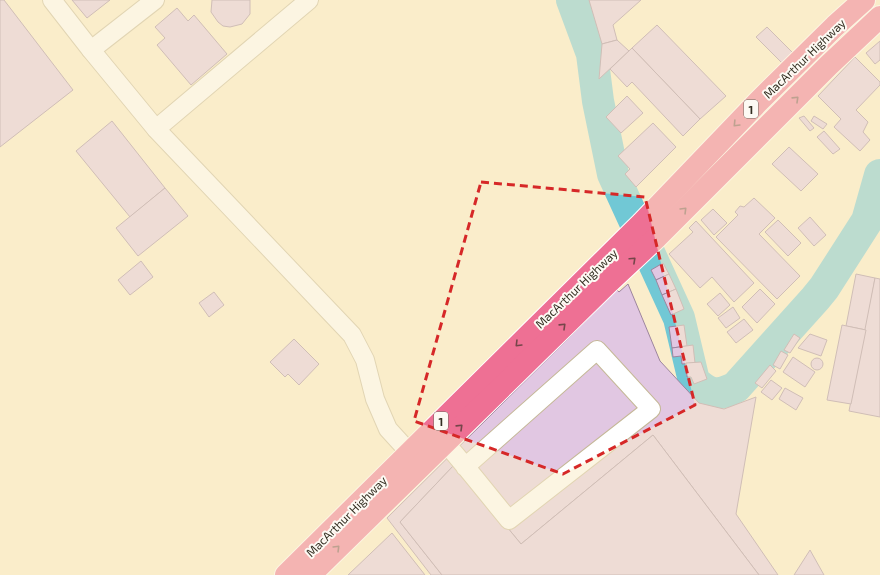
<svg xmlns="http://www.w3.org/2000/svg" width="880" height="575" viewBox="0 0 880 575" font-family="'Exo 2',sans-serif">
	<rect width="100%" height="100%" fill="#faedcb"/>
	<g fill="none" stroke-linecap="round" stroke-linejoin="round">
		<path stroke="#71c8d5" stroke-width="32" d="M572,0L592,54L598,101L613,174L679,318L694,381C709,395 717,397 736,387L815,299L824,288L867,221L880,175"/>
	</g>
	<g fill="#e1c7e2" stroke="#9d859e">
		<path d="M0,0H4L73,90L0,147Z"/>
		<path d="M72,0H110L87,18Z"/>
		<path d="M212,0H250V14L242,24L230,27L223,26L218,22L211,12Z"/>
		<path d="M589,0H641L613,25L617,40L602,44Z"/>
		<path d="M177,8L188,21L194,15L227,54L191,85L157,45L165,38L155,27Z"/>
		<path d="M657,25L726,96L700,119L632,48Z"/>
		<path d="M767,27L793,53L783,64L756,37Z"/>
		<path d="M617,40L629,51L599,79L602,44Z"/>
		<path d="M880,41V60L875,64L866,53Z"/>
		<path d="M632,48L700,119L683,136L632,82L627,87L610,69Z"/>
		<path d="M855,57L880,82V85L856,110L868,122L863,132L870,140L860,151L834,127L841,119L818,96Z"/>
		<path d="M627,96L643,113L621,133L606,117Z"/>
		<path d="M804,116L814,128L810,131L799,118Z"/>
		<path d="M814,116L827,124L823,129L811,121Z"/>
		<path d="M112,121L165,188L130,217L76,151Z"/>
		<path d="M653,123L676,147L636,187L625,174L630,169L618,156Z"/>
		<path d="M824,131L840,149L833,154L817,137Z"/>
		<path d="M789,147L818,174L801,191L772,164Z"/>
		<path d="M165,188L188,216L138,256L116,228Z"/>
		<path d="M754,198L775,218L759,234L800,276L777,299L716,237L738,215L735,212L740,206L744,207Z"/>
		<path d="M713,209L727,223L714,235L701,220Z"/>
		<path d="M810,217L826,235L814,246L798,228Z"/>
		<path d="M778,220L801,243L788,256L765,232Z"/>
		<path d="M696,221L754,283L734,302L712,277L700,288L669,254L693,232L689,228Z"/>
		<path d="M141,261L153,277L130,295L118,280Z"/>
		<path d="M663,263L669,274L656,280L651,270Z"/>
		<path d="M669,274L676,289L662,295L656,280Z"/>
		<path d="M856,274L875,278L866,330L846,326Z"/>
		<path d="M875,278L880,279V417L849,411Z"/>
		<path d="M628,284L660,361L699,403L724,409L756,397L736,514L778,575H759L653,435L521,544L455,464L400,522L442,575H431L387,518L617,290L619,292Z"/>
		<path d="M676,289L684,309L671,315L662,295Z"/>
		<path d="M760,289L775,304L757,323L742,307Z"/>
		<path d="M214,292L224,305L209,317L199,303Z"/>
		<path d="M720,293L730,305L718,316L707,304Z"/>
		<path d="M733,307L740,318L726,328L718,318Z"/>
		<path d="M744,319L753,330L736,343L727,332Z"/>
		<path d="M684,325L687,346L672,348L669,327Z"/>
		<path d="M842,325L866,330L851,404L827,400Z"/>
		<path d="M794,334L800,338L790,353L784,350Z"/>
		<path d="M810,334L827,340L821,356L798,348Z"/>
		<path d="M294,339L319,364L299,385L288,374L285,377L270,362Z"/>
		<path d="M693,345L695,363L682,364L681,356L673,357L672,348Z"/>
		<path d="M781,351L788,355L780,369L773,365Z"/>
		<path d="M793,357L815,372L805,387L783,372Z"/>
		<circle cx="817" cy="364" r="6"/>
		<path d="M701,362L707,379L694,384L691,377H687L686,363Z"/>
		<path d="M770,365L776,371L762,388L755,383Z"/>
		<path d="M771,380L782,388L772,400L761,392Z"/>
		<path d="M785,388L803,398L796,410L779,399Z"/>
		<path d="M653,435L759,575H442L400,522L455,464L521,544Z"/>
		<path d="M392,533L425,575H348Z"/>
		<path d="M810,550L824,575H794Z"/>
	</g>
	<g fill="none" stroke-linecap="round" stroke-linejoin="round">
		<defs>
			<g id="minor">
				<path d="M52,0L91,50L156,129L352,335L365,360L375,399L388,429L419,463"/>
				<path d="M91,50L155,0"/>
				<path d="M156,129L309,0"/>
				<path d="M436,432C461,460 485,491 509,520L651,409L597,350L465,467"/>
			</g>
			<g id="highway">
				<path d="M286,575L642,223L758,102L835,26L864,0"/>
				<path d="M310,575L609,282L656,238L829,65L880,17"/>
			</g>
		</defs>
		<use href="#minor" stroke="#c5b897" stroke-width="20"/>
		<use href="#highway" stroke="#fff" stroke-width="24"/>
		<use href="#minor" stroke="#fff" stroke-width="18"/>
		<use href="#highway" stroke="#ee7094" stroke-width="22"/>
	</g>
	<defs><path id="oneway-chevron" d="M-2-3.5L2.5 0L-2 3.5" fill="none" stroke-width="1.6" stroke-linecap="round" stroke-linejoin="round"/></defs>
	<g stroke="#75464a">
		<use href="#oneway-chevron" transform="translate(796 99) rotate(-44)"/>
		<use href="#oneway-chevron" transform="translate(736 124) rotate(134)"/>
		<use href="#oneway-chevron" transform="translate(684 210) rotate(-45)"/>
		<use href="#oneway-chevron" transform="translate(633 260) rotate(-43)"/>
		<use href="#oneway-chevron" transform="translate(563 326) rotate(-44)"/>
		<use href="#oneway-chevron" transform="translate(518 344) rotate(135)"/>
		<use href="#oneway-chevron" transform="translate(460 427) rotate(-44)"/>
		<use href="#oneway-chevron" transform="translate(337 548) rotate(-45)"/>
	</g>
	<path d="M0 0H880V575H0ZM481,182L645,197L695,405L563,474L414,421Z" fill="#faedcb" fill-opacity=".55" fill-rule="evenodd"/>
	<path fill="none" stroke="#d62828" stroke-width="3" stroke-dasharray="8 5" stroke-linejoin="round" d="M481,182L645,197L695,405L563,474L414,421Z"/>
	<g text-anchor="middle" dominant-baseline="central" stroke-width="4" stroke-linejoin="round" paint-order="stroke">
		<g fill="#fdfaf4" stroke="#706c61" stroke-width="1">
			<rect x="744" y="100" width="14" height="18" rx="3"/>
			<rect x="434" y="412" width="14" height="18" rx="3"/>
		</g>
		<g font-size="11" font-weight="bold" fill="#342f22">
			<text x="751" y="109">1</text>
			<text x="441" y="421">1</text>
		</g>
		<g font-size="12" fill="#342f22" stroke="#fdfaf4">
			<text transform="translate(804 58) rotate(-44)">MacArthur Highway</text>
			<text transform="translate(576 288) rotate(-44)">MacArthur Highway</text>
			<text transform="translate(346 516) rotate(-45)">MacArthur Highway</text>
		</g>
	</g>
</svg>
